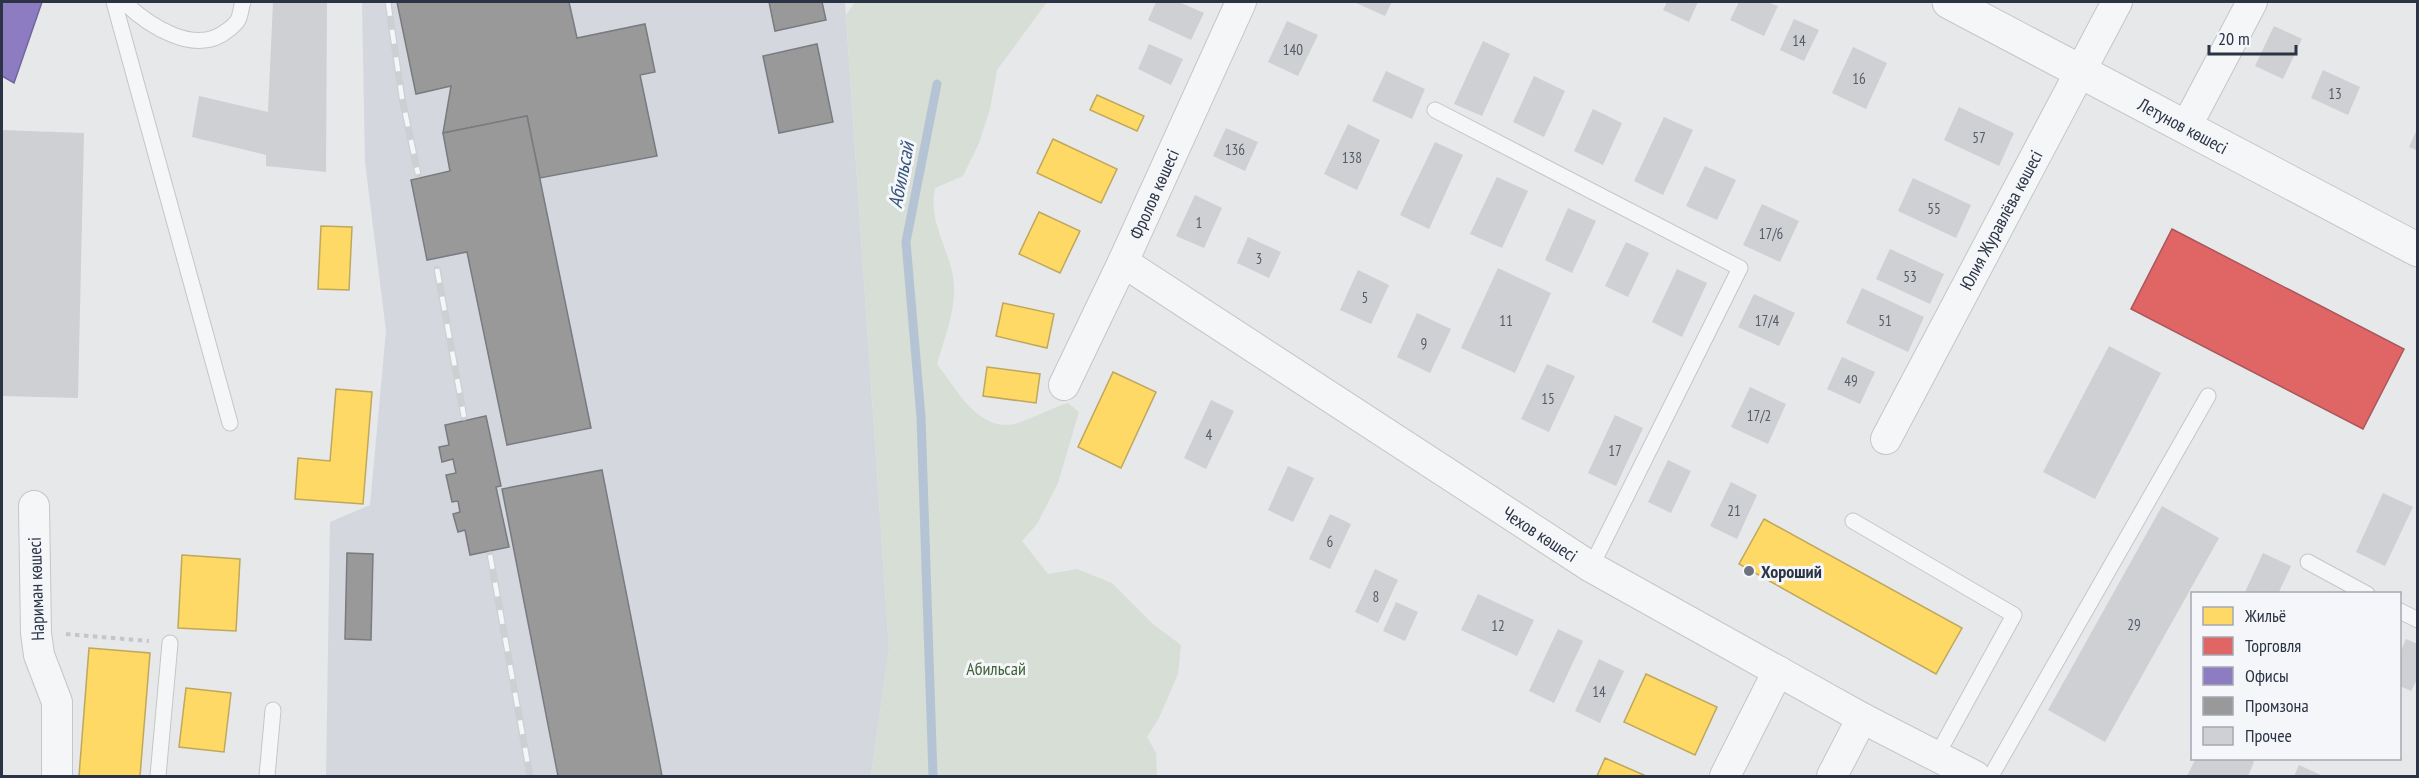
<svg xmlns="http://www.w3.org/2000/svg" width="2419" height="778" viewBox="0 0 2419 778" font-family="'PT Sans Narrow',sans-serif">
	<rect width="100%" height="100%" fill="#e6e8ea"/>
	<path fill="#d4d7dd" d="M362,2H845L889,649L871,776H326L330,522L370,505L386,331L365,162Z"/>
	<path fill="#d6ded6" d="M855,2H1047L997,70L990,109L979,143L963,176L935,188C927,225 953,252 954,287C955,313 944,339 937,364C957,390 981,437 1021,422C1037,416 1052,408 1068,403L1079,412L1058,483L1037,524L1022,541L1048,574L1077,569L1112,583L1153,624L1181,645L1178,674L1159,718L1147,737L1156,753L1157,776H871L889,649L846,15Z"/>
	<g fill="#ffd966" stroke="#bfa85c" stroke-width="1.5">
		<path d="M1097,95L1144,116L1137,131L1090,110Z"/>
		<path d="M1053,139L1117,169L1101,203L1037,173Z"/>
		<path d="M1039,212L1080,231L1060,273L1019,254Z"/>
		<path d="M321,226L352,227L349,290L318,289Z"/>
		<path d="M1003,303L1054,314L1047,348L996,336Z"/>
		<path d="M987,367L1040,374L1036,403L983,396Z"/>
		<path d="M1113,372L1156,392L1121,468L1078,447Z"/>
		<path d="M336,389L372,392L363,504L295,499L298,458L330,461Z"/>
		<path d="M1764,519L1962,628L1936,674L1739,564Z"/>
		<path d="M182,555L240,559L236,631L178,628Z"/>
		<path d="M89,648L150,653L140,776H79Z"/>
		<path d="M1646,674L1717,707L1695,755L1624,722Z"/>
		<path d="M186,688L231,693L224,752L179,747Z"/>
		<path d="M1605,758L1646,776H1597Z"/>
	</g>
	<path fill="#e06666" stroke="#aa575c" stroke-width="1.5" d="M2172,229L2404,349L2363,429L2131,309Z"/>
	<path fill="#8e7cc3" stroke="#70669d" stroke-width="1.5" d="M2,2H42L14,83L2,76Z"/>
	<g fill="#999" stroke="#787b80" stroke-width="1.5">
		<path d="M397,2H569L577,38L645,24L655,72L640,75L657,156L540,178L527,116L443,133L451,86L416,94Z"/>
		<path d="M769,2H822L826,20L775,31Z"/>
		<path d="M817,44L833,122L779,133L763,56Z"/>
		<path d="M527,116L591,428L507,445L467,252L427,260L411,180L450,171L443,133Z"/>
		<path d="M486,416L501,486L496,487L509,547L470,555L465,530L458,532L453,514L460,512L458,501L452,502L446,475L456,473L453,459L442,462L439,447L449,445L445,425Z"/>
		<path d="M602,470L656,744L662,776H558L502,489Z"/>
		<path d="M347,553L373,554L371,640L345,639Z"/>
	</g>
	<g fill="none" stroke-linecap="round" stroke-linejoin="round">
		<path stroke="#b4c4d5" stroke-width="9" d="M933,776L921,417L906,242L937,84"/>
	</g>
	<g fill="#ced0d3">
		<path d="M273,2H327L326,172L266,166V155L192,137L199,96L268,112Z"/>
		<path d="M1156,2H1179L1204,13L1191,40L1148,20Z"/>
		<path d="M1354,2H1392L1385,16Z"/>
		<path d="M1667,2H1698L1689,22L1663,10Z"/>
		<path d="M1739,2H1767L1778,6L1764,36L1730,20Z"/>
		<path d="M1794,19L1819,30L1804,61L1780,50Z"/>
		<path d="M1287,21L1318,35L1298,76L1268,62Z"/>
		<path d="M2274,26L2302,39L2283,79L2255,66Z"/>
		<path d="M1483,41L1510,54L1482,116L1454,104Z"/>
		<path d="M1149,44L1183,59L1171,85L1138,69Z"/>
		<path d="M1853,47L1887,63L1866,109L1832,93Z"/>
		<path d="M2323,70L2360,87L2348,115L2311,98Z"/>
		<path d="M1386,71L1425,89L1412,119L1372,101Z"/>
		<path d="M1534,76L1565,91L1544,137L1513,122Z"/>
		<path d="M1959,107L2014,133L1999,166L1944,140Z"/>
		<path d="M1593,109L1622,123L1603,165L1574,151Z"/>
		<path d="M1664,117L1693,130L1663,195L1634,181Z"/>
		<path d="M1348,124L1380,140L1357,190L1324,174Z"/>
		<path d="M2418,127V151L2409,147Z"/>
		<path d="M1226,128L1258,142L1245,171L1213,156Z"/>
		<path d="M2,130L84,133L78,398L2,396Z"/>
		<path d="M1435,142L1463,155L1429,229L1400,215Z"/>
		<path d="M1705,166L1736,180L1717,220L1686,206Z"/>
		<path d="M1497,177L1528,191L1502,248L1470,234Z"/>
		<path d="M1913,178L1971,205L1956,238L1898,211Z"/>
		<path d="M1195,195L1222,208L1204,248L1176,236Z"/>
		<path d="M1762,204L1799,221L1780,262L1743,245Z"/>
		<path d="M1568,208L1596,221L1572,273L1545,260Z"/>
		<path d="M1248,237L1281,252L1269,278L1237,263Z"/>
		<path d="M1626,242L1649,253L1628,297L1605,286Z"/>
		<path d="M1890,249L1944,274L1930,304L1876,279Z"/>
		<path d="M1498,268L1551,293L1515,373L1461,348Z"/>
		<path d="M1677,269L1707,283L1682,337L1652,322Z"/>
		<path d="M1358,270L1389,285L1371,324L1340,310Z"/>
		<path d="M1862,288L1924,317L1908,352L1846,323Z"/>
		<path d="M1754,294L1795,313L1779,346L1738,327Z"/>
		<path d="M1417,313L1451,329L1430,373L1397,357Z"/>
		<path d="M2109,346L2161,373L2095,499L2043,472Z"/>
		<path d="M1842,357L1875,372L1860,404L1827,389Z"/>
		<path d="M1547,364L1575,376L1549,432L1521,419Z"/>
		<path d="M1750,387L1786,404L1768,444L1731,427Z"/>
		<path d="M1211,400L1234,411L1206,469L1184,458Z"/>
		<path d="M1615,415L1643,428L1616,486L1588,473Z"/>
		<path d="M1668,460L1691,471L1671,513L1648,502Z"/>
		<path d="M1288,466L1314,478L1293,522L1268,510Z"/>
		<path d="M1731,482L1757,495L1737,539L1710,526Z"/>
		<path d="M2383,493L2413,507L2385,566L2356,552Z"/>
		<path d="M2162,506L2219,538L2105,742L2048,710Z"/>
		<path d="M1330,514L1351,524L1330,569L1309,559Z"/>
		<path d="M2263,553L2291,566L2278,594H2244Z"/>
		<path d="M1375,569L1398,580L1378,623L1355,612Z"/>
		<path d="M1478,594L1534,620L1517,656L1461,630Z"/>
		<path d="M1396,602L1418,612L1405,641L1383,631Z"/>
		<path d="M1558,629L1583,641L1554,703L1529,691Z"/>
		<path d="M2406,639L2418,644V678L2411,691L2400,686V653Z"/>
		<path d="M1599,659L1624,671L1600,723L1575,711Z"/>
		<path d="M2196,758H2248L2254,762L2248,776H2187Z"/>
		<path d="M2299,765L2323,776H2294Z"/>
	</g>
	<g fill="none" stroke-linecap="round" stroke-linejoin="round">
		<defs>
			<g id="service">
				<path d="M114,2L230,423"/>
				<path d="M124,2C149,26 196,57 228,30C232,27 236,24 238,20C241,14 241,7 243,2"/>
				<path d="M1435,110L1740,268L1591,567"/>
				<path d="M1853,521L2014,615L1936,757"/>
				<path d="M2308,562L2367,594"/>
				<path d="M2400,611L2418,620"/>
				<path d="M158,776L170,643"/>
				<path d="M267,776L273,710"/>
				<path d="M1991,776L2208,396"/>
			</g>
			<g id="minor">
				<path d="M2186,127L2252,2"/>
				<path d="M1123,262L1591,567L1862,718L1975,776"/>
				<path d="M1064,385L1123,262L1241,2"/>
				<path d="M1886,439L2117,2"/>
				<path d="M34,506L36,633L39,655L57,702V776"/>
				<path d="M1725,776L1778,671"/>
				<path d="M1832,776L1862,718"/>
			</g>
			<path id="tertiary" d="M1949,2L2418,250"/>
		</defs>
		<use href="#service" stroke="#c4c6c8" stroke-width="17"/>
		<use href="#minor" stroke="#c4c6c8" stroke-width="32"/>
		<use href="#tertiary" stroke="#c4c6c8" stroke-width="35"/>
		<path stroke="#c5c6ca" stroke-width="4" stroke-dasharray="4.5 4.5" stroke-linecap="butt" d="M66,634L149,641"/>
		<use href="#service" stroke="#f5f6f7" stroke-width="15"/>
		<use href="#minor" stroke="#f5f6f7" stroke-width="30"/>
		<use href="#tertiary" stroke="#f5f6f7" stroke-width="33"/>
		<defs>
			<g id="rail">
				<path d="M388,2L402,98L418,174"/>
				<path d="M437,269L464,417"/>
				<path d="M490,555L530,776"/>
			</g>
		</defs>
		<use href="#rail" stroke="#cecfd2" stroke-width="7"/>
		<use href="#rail" stroke="#f4f6f9" stroke-width="4.5" stroke-dasharray="14" stroke-linecap="butt"/>
	</g>
	<circle fill="#6c737f" stroke="#f4f6f9" stroke-width="2" cx="1749" cy="571" r="6"/>
	<g text-anchor="middle" dominant-baseline="central" stroke-width="6" stroke-linejoin="round" paint-order="stroke">
		<g font-size="15" fill="#545c69">
			<text x="1799" y="40">14</text>
			<text x="1293" y="49">140</text>
			<text x="1859" y="78">16</text>
			<text x="2335" y="93">13</text>
			<text x="1979" y="137">57</text>
			<text x="1235" y="149">136</text>
			<text x="1352" y="157">138</text>
			<text x="1934" y="208">55</text>
			<text x="1199" y="222">1</text>
			<text x="1771" y="233">17/6</text>
			<text x="1259" y="258">3</text>
			<text x="1910" y="276">53</text>
			<text x="1365" y="297">5</text>
			<text x="1506" y="320">11</text>
			<text x="1767" y="320">17/4</text>
			<text x="1885" y="320">51</text>
			<text x="1424" y="343">9</text>
			<text x="1851" y="380">49</text>
			<text x="1548" y="398">15</text>
			<text x="1759" y="415">17/2</text>
			<text x="1209" y="434">4</text>
			<text x="1615" y="450">17</text>
			<text x="1734" y="510">21</text>
			<text x="1330" y="541">6</text>
			<text x="1376" y="596">8</text>
			<text x="2134" y="624">29</text>
			<text x="1498" y="625">12</text>
			<text x="1599" y="691">14</text>
		</g>
		<g font-size="18" fill="#2b3445" stroke="#f4f6f9">
			<text transform="translate(2183 126) rotate(28)">Летунов көшесі</text>
			<text transform="translate(1154 194) rotate(-66)">Фролов көшесі</text>
			<text transform="translate(2001 220) rotate(-62)">Юлия Журавлёва көшесі</text>
			<text transform="translate(1540 534) rotate(33)">Чехов көшесі</text>
			<text transform="translate(36 589) rotate(-92)">Нариман көшесі</text>
		</g>
		<g font-size="18" font-weight="bold" fill="#2b3445" stroke="#f4f6f9" text-anchor="start">
			<text x="1761" y="571">Хороший</text>
		</g>
		<g font-size="18" fill="#3f6138" stroke="#f4f6f9">
			<text x="996" y="668">Абильсай</text>
		</g>
		<g font-size="20" font-style="italic" fill="#34527a" stroke="#f4f6f9">
			<text transform="translate(901 175) rotate(-79)">Абильсай</text>
		</g>
	</g>
	<rect width="2419" height="778" fill="none" stroke="#2b3445" stroke-width="6"/>
	<rect x="2191" y="592" width="210" height="168" fill="#f4f6f9" stroke="#a4a8b1" stroke-width="1.5"/>
	<rect x="2203" y="607" width="30" height="18" fill="#ffd966" stroke="#a4a8b1" stroke-width="1.5"/>
	<text x="2245" y="622" font-size="18" fill="#2b3445">Жильё</text>
	<rect x="2203" y="637" width="30" height="18" fill="#e06666" stroke="#a4a8b1" stroke-width="1.5"/>
	<text x="2245" y="652" font-size="18" fill="#2b3445">Торговля</text>
	<rect x="2203" y="667" width="30" height="18" fill="#8e7cc3" stroke="#a4a8b1" stroke-width="1.5"/>
	<text x="2245" y="682" font-size="18" fill="#2b3445">Офисы</text>
	<rect x="2203" y="697" width="30" height="18" fill="#999999" stroke="#a4a8b1" stroke-width="1.5"/>
	<text x="2245" y="712" font-size="18" fill="#2b3445">Промзона</text>
	<rect x="2203" y="727" width="30" height="18" fill="#ced0d3" stroke="#a4a8b1" stroke-width="1.5"/>
	<text x="2245" y="742" font-size="18" fill="#2b3445">Прочее</text>
	<path d="M2209 45v9h87v-9" fill="none" stroke="#2b3445" stroke-width="3"/>
	<text x="2218" y="45" font-size="18" fill="#2b3445" stroke="#f4f6f9" stroke-width="4.5" paint-order="stroke">20 m</text>
</svg>
